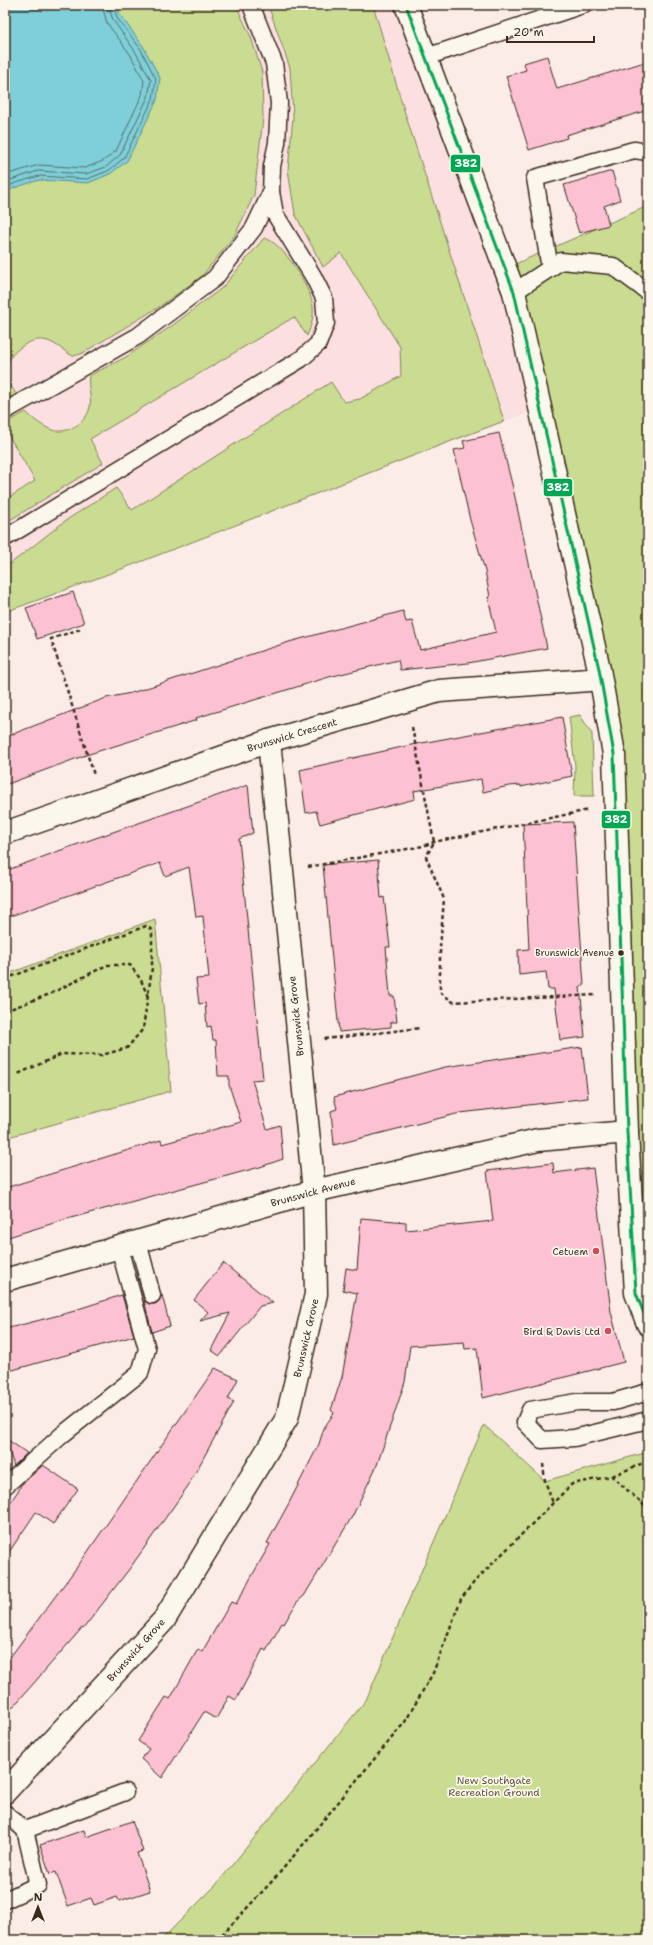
<svg xmlns="http://www.w3.org/2000/svg" width="653" height="1945" viewBox="0 0 653 1945" font-family="'Shantell Sans',sans-serif">
	<rect width="100%" height="100%" fill="#fbece7"/>
	<filter id="ink" filterUnits="userSpaceOnUse"><feTurbulence type="fractalNoise" baseFrequency=".025" numOctaves="2"/><feDisplacementMap in="SourceGraphic" scale="8" xChannelSelector="R" yChannelSelector="G"/><feConvolveMatrix kernelMatrix="1 2 1 2 8 2 1 2 1" color-interpolation-filters="sRGB"/></filter>
	<g filter="url(#ink)">
		<path fill="#fbdfe1" d="M5,5H406L515,293L540,408L94,580L5,612Z"/>
		<g fill="#cadc91" stroke="#828358">
			<path d="M5,5H236L251,37L262,72L263,118L254,195L235,235L202,276L159,307L81,354L73,356C63,351 54,341 43,340C27,338 5,356 6,372C7,381 12,388 17,395L5,402Z"/>
			<path d="M268,5H373L404,110L504,421C337,484 173,552 5,612V568L65,521L116,488L132,510L331,382L344,402L360,399L401,376L400,347L341,253L323,267L295,214L288,170L293,117L290,68Z"/>
			<path d="M648,206V1319L614,756L506,268Z"/>
			<path d="M264,238C283,242 310,287 313,306C314,318 311,326 307,336L294,317L90,439L103,463L5,523V500L35,481L5,429V423L26,412C34,420 42,426 52,430C67,435 88,422 90,406C92,395 87,388 89,376L126,357L173,325L223,287Z"/>
			<path d="M580,715L592,734L594,796H574L575,766L569,717Z"/>
			<path d="M155,919L171,1091L5,1138V975Z"/>
			<path d="M484,1425L545,1481L648,1452V1940H161L216,1885L366,1700Z"/>
		</g>
		<path fill="#7ecfd9" stroke="#638d8e" d="M6,5H116L121,16L143,46L160,78L157,100L127,161L110,174L88,183L39,180L14,188L5,193Z"/>
		<g fill="none" stroke-linecap="round" stroke-linejoin="round">
			<g stroke="#566c69" stroke-width="1">
				<path d="M5,175L39,165L85,168L103,161L116,151L142,95L144,81L130,54L107,23L102,5"/>
				<path d="M5,182L38,171L86,174L106,167L120,155L148,97L151,80L135,51L113,20L108,5"/>
				<path d="M5,188L13,184L39,176L87,179L108,171L124,158L153,99L156,79L140,48L117,18L113,5"/>
			</g>
		</g>
		<g fill="#fcc2d4" stroke="#3b2a1e">
			<path d="M547,56L557,89L648,61V110L566,135L567,138L529,150L506,76L526,70L524,63Z"/>
			<path d="M612,171L620,200L604,206L609,225L579,233L564,185Z"/>
			<path d="M499,433L513,488L547,648L468,663L400,670L398,660L329,677L196,718L197,720L83,756L5,785V737L106,698L131,693L289,642L403,611L406,622L412,621L420,650L496,632L488,597H490L485,571L470,520L454,450L465,448L463,441Z"/>
			<path d="M73,592L84,623L37,639L26,608Z"/>
			<path d="M562,717L572,776L521,787V785L509,786L483,792L481,779L414,791L415,799L320,824L316,811L306,813L300,770L411,745Z"/>
			<path d="M248,785L253,833L239,839L263,1079L252,1080L267,1129L280,1125L283,1159L260,1167L67,1219L5,1238V1188L161,1140L162,1144L241,1122L229,1085V1076H218L216,1040H213L211,1026L207,1027L205,1003L199,1004L196,979L209,978L203,916L196,917L189,867L165,876L160,863L5,918V871L64,849Z"/>
			<path d="M573,822L584,986L580,987L585,1037L560,1040L554,989H548L546,972L519,975L518,950L529,949L523,824Z"/>
			<path d="M378,860L381,898L384,897L390,947H386L390,996H394L397,1022H391V1027L339,1032L323,865Z"/>
			<path d="M582,1047L588,1098L460,1113L334,1145L331,1111L337,1109L334,1097L445,1067Z"/>
			<path d="M553,1163L554,1173L593,1168L611,1312L624,1362L483,1398L477,1348L465,1349L464,1342L410,1346L405,1382L377,1465L353,1515L304,1596L297,1602L284,1624L282,1623L266,1651L263,1649L236,1700L229,1696L216,1719L204,1712L162,1778L141,1759L149,1749L138,1741L166,1697L170,1699L198,1649L202,1652L231,1602L236,1604L270,1544L267,1543L289,1503L319,1444L324,1428L334,1413L331,1410L342,1377L357,1293L343,1290L346,1268L357,1270L361,1218L406,1222V1230L493,1221L487,1171Z"/>
			<path d="M223,1263L273,1303L260,1306L220,1356L211,1350L230,1313L200,1321L208,1312L194,1300Z"/>
			<path d="M122,1295L134,1336L9,1371L5,1356V1329L75,1311V1310Z"/>
			<path d="M162,1295L170,1326L152,1332L144,1300L149,1304H155L159,1301Z"/>
			<path d="M215,1368L238,1379L228,1399L234,1402L188,1486L130,1568L83,1629L82,1628L5,1716V1664L80,1563Z"/>
			<path d="M5,1438L27,1453L14,1466Z"/>
			<path d="M43,1465L78,1489L53,1524L36,1512L5,1558V1510L20,1488V1486Z"/>
			<path d="M132,1821L143,1851L137,1853L150,1891L119,1901L117,1897L94,1905L91,1898L68,1906L56,1872L50,1874L40,1845L84,1830L86,1837Z"/>
		</g>
		<g fill="none" stroke-linecap="round" stroke-linejoin="round">
			<defs>
				<g id="lane">
					<path d="M426,57L583,5"/>
					<path d="M550,269L535,178L634,150L648,152"/>
					<path d="M514,292L561,261L613,266L648,292"/>
					<path d="M5,411L138,336L215,278L254,228L271,192L272,166L277,143L279,103L274,63L251,5"/>
					<path d="M5,538L301,359L318,344L326,323L324,298L313,276L275,214L271,192"/>
					<path d="M138,1242L152,1295"/>
					<path d="M648,1392L613,1402H577L530,1410L525,1422L542,1440L574,1438L648,1420"/>
					<path d="M5,1486L62,1435L140,1373L147,1349L119,1247"/>
					<path d="M5,1813L25,1830"/>
					<path d="M5,1900L38,1885L25,1830L125,1792"/>
				</g>
				<g id="street">
					<path d="M5,833L269,741L439,691L589,680"/>
					<path d="M5,1792L164,1620L287,1418L316,1294L314,1191L269,741"/>
				</g>
				<g id="secondary">
					<path d="M406,5L514,292L599,669L614,754L627,1132L636,1293L648,1324"/>
					<path d="M5,1280L314,1191L538,1140L627,1132"/>
				</g>
			</defs>
			<use href="#lane" stroke="#3b2a1e" stroke-width="19"/>
			<use href="#street" stroke="#3b2a1e" stroke-width="25"/>
			<use href="#secondary" stroke="#3b2a1e" stroke-width="25"/>
			<g stroke="#3b2a1e" stroke-width="2.5" stroke-dasharray="4 3" stroke-linecap="butt">
				<path d="M80,629L51,639L94,775"/>
				<path d="M412,727L434,842L426,857L444,899L440,948V992L453,1002L596,995"/>
				<path d="M308,867L423,846L434,842L589,810"/>
				<path d="M5,979L146,926L152,930V968L143,1029L127,1048L102,1055L62,1054L18,1074"/>
				<path d="M5,1011L50,994L107,965H130L141,980L148,997"/>
				<path d="M324,1039L421,1028"/>
				<path d="M543,1464L545,1481L553,1503"/>
				<path d="M612,1476L648,1461"/>
				<path d="M217,1940L277,1876L405,1722L433,1673L461,1599L475,1581L572,1484L612,1476L648,1509"/>
			</g>
			<use href="#lane" stroke="#fbf7ec" stroke-width="16"/>
			<use href="#street" stroke="#fbf7ec" stroke-width="22"/>
			<use href="#secondary" stroke="#fbf7ec" stroke-width="22"/>
			<defs>
				<path id="bus-1" d="M406,5L514,292L599,669L614,754L627,1132L636,1293L648,1324"/>
			</defs>
			<use href="#bus-1" stroke="#fbf7ec" stroke-width="6"/>
			<use href="#bus-1" stroke="#00a651" stroke-width="3"/>
		</g>
	</g>
	<circle fill="#3b2a1e" stroke="#fbf7ec" stroke-width="1.5" cx="621" cy="953" r="3.5"/>
	<g fill="#d1495b" stroke="#fbf7ec" stroke-width="1.5">
		<circle cx="596" cy="1251" r="4"/>
		<circle cx="608" cy="1331" r="4"/>
	</g>
	<g text-anchor="middle" dominant-baseline="central" stroke-width="3.5" stroke-linejoin="round" paint-order="stroke">
		<g font-size="9" fill="#3b2a1e" stroke="#fbf7ec" text-anchor="end">
			<text x="614" y="953">Brunswick Avenue</text>
		</g>
		<g font-size="10" fill="#3b2a1e" stroke="#fbf7ec">
			<text transform="translate(292 735) rotate(-17)">Brunswick Crescent</text>
			<text transform="translate(296 1016) rotate(-96)">Brunswick Grove</text>
			<text transform="translate(313 1192) rotate(-15)">Brunswick Avenue</text>
			<text transform="translate(306 1338) rotate(-77)">Brunswick Grove</text>
			<text transform="translate(136 1650) rotate(-48)">Brunswick Grove</text>
		</g>
		<g font-size="10" fill="#3b2a1e" stroke="#fbf7ec" text-anchor="end">
			<text x="588" y="1251">Cetuem</text>
			<text x="600" y="1331">Bird &amp; Davis Ltd</text>
		</g>
		<g font-size="10" fill="#5f563b" stroke="#fbf7ec">
			<text x="494" y="1780">New Southgate<tspan x="494" dy="12">Recreation Ground</tspan></text>
		</g>
	</g>
	<g stroke="#fbf7ec" stroke-width="1.5">
		<rect x="450" y="154" width="31" height="19" rx="4" fill="#00a651"/>
		<rect x="543" y="478" width="30" height="19" rx="4" fill="#00a651"/>
		<rect x="601" y="810" width="30" height="19" rx="4" fill="#00a651"/>
	</g>
	<g font-size="11" text-anchor="middle" font-weight="bold" fill="#fff">
		<text x="466" y="167">382</text>
		<text x="558" y="491">382</text>
		<text x="616" y="823">382</text>
	</g>
	<rect width="653" height="1945" fill="none" stroke="#fbf7ec" stroke-width="20"/>
	<rect x="10" y="10" width="633" height="1925" fill="none" stroke="#3b2a1e" stroke-width="1.5" filter="url(#ink)"/>
	<g transform="translate(38 1907)" stroke="#fbf7ec" stroke-width="3" paint-order="stroke">
	<path d="M0-3L7 15L0 10L-7 15Z" fill="#3b2a1e"/>
	<text y="-6" font-size="11" font-weight="bold" text-anchor="middle" fill="#3b2a1e">N</text>
	</g>
	<path d="M507 36v6h87v-6" fill="none" stroke="#3b2a1e" stroke-width="2"/>
	<text x="513" y="36" font-size="12" fill="#3b2a1e" stroke="#fbf7ec" stroke-width="3" paint-order="stroke">20 m</text>
</svg>
